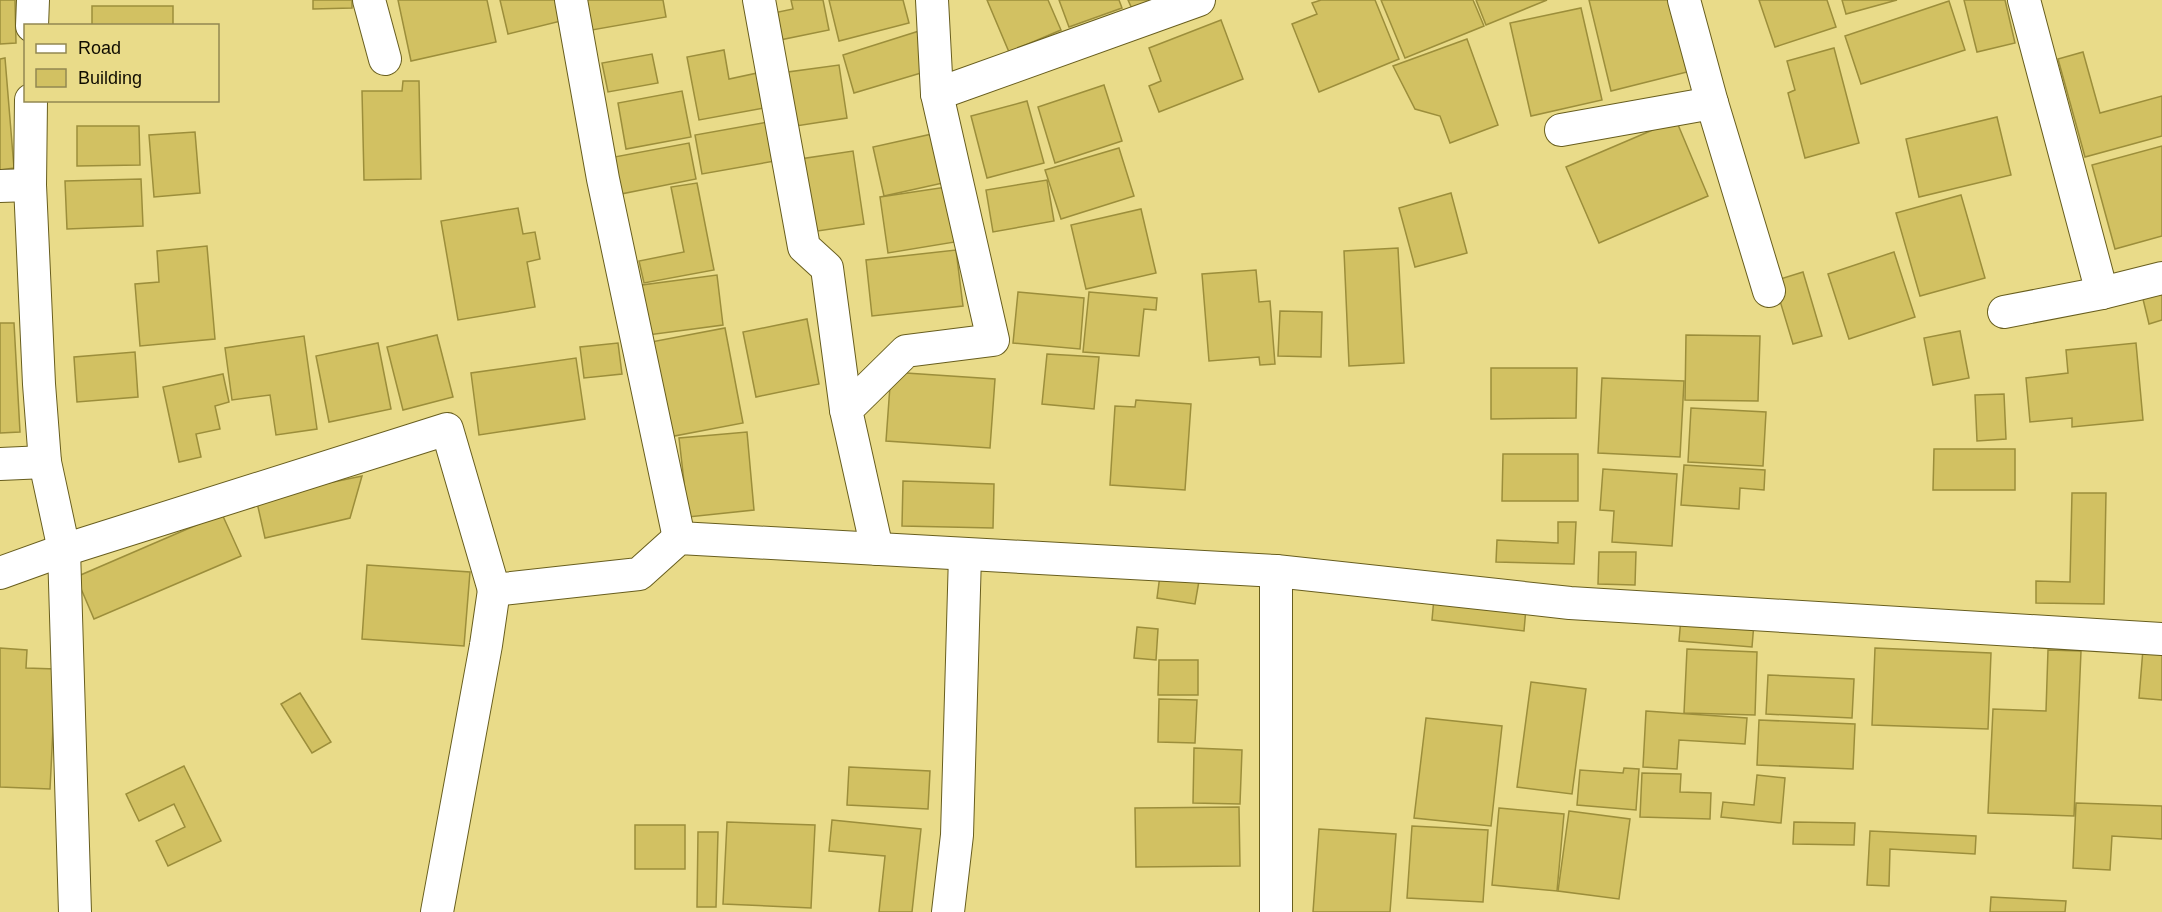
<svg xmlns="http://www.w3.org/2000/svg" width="2162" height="912" viewBox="0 0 2162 912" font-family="Arial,sans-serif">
	<rect width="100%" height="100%" fill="#e9db89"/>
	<g fill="#d2c162" stroke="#9c8e3b" stroke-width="1.5">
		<path d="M0,0H15L16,43L0,44Z"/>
		<path d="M313,0H352V8L313,9Z"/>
		<path d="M398,0H487L496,42L411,61Z"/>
		<path d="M500,0H560L565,20L508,34Z"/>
		<path d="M586,0H663L666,17L592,30Z"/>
		<path d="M791,0H823L829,30L770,42L764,15L793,9Z"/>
		<path d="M829,0H903L909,23L839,41Z"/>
		<path d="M987,0H1048L1061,30L1009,52Z"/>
		<path d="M1059,0H1119L1122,8L1069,27Z"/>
		<path d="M1128,0H1159L1133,11Z"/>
		<path d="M1321,0H1375L1399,59L1319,92L1292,24L1317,14L1312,3Z"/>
		<path d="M1381,0H1473L1484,26L1405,58Z"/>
		<path d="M1476,0H1547L1486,25Z"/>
		<path d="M1589,0H1670L1687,72L1611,91Z"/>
		<path d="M1759,0H1827L1836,27L1775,47Z"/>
		<path d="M1842,0H1897L1846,14Z"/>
		<path d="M1964,0H2005L2015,43L1977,52Z"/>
		<path d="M1949,1L1965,50L1861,84L1845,36Z"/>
		<rect x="92" y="6" width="81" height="20"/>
		<path d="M1581,8L1602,100L1531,116L1510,23Z"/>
		<path d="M1221,20L1243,79L1159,112L1149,86L1161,81L1149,48Z"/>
		<path d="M919,31L931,70L854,93L843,55Z"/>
		<path d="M1467,39L1498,125L1450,143L1440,116L1415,109L1393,66Z"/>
		<path d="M1834,48L1859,143L1805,158L1788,93L1795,90L1787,61Z"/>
		<path d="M724,50L729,79L762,72L769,107L699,120L687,57Z"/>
		<path d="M2083,52L2100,113L2162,96V136L2085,157L2058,59Z"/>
		<path d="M652,54L658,83L608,92L602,63Z"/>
		<path d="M5,58L14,168L0,170V59Z"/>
		<path d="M839,65L847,118L796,126L788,72Z"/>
		<path d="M403,81H419L421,179L364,180L362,91H402Z"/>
		<path d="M1104,85L1122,141L1055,163L1038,107Z"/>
		<path d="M682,91L691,137L626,149L618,103Z"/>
		<path d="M1027,101L1044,163L987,178L971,116Z"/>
		<path d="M1997,117L2011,175L1919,197L1906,139Z"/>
		<path d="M1676,120L1708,196L1599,243L1566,167Z"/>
		<path d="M768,122L775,161L702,174L695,135Z"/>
		<path d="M77,126H139L140,165L77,166Z"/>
		<path d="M195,132L200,193L154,197L149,135Z"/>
		<path d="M941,132L952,181L884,196L873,147Z"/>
		<path d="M689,143L696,179L616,195L609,158Z"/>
		<path d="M2162,146V236L2115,249L2092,165Z"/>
		<path d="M1119,148L1134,196L1061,219L1045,170Z"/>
		<path d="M853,151L864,224L811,232L800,159Z"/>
		<path d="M141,179L143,226L67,229L65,181Z"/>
		<path d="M1047,180L1054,221L993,232L986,190Z"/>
		<path d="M697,183L714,270L644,283L639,261L684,252L671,187Z"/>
		<path d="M953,186L961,241L888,253L880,197Z"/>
		<path d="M1451,193L1467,253L1415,267L1399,208Z"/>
		<path d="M1961,195L1985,278L1920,296L1896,213Z"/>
		<path d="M518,208L523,234L535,232L540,259L527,262L535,307L458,320L441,221Z"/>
		<path d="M1141,209L1156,273L1086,289L1071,225Z"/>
		<path d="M207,246L215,339L140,346L135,284L159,282L157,251Z"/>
		<path d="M1398,248L1404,363L1349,366L1344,251Z"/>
		<path d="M956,250L963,306L872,316L866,260Z"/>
		<path d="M1894,252L1915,317L1849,339L1828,274Z"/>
		<path d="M1256,270L1259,302L1270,301L1275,364L1260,365L1259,357L1209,361L1202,274Z"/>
		<path d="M1803,272L1822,336L1793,344L1774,281Z"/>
		<path d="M717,275L723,325L648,335L642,285Z"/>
		<path d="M2162,290V320L2149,324L2142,295Z"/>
		<path d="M1018,292L1084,298L1080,349L1013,343Z"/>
		<path d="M1089,292L1157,298L1156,310L1144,309L1139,356L1083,352Z"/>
		<path d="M1280,311L1322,312L1321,357L1278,356Z"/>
		<path d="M807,319L819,384L756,397L743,332Z"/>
		<path d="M0,323H14L20,432L0,433Z"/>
		<path d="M725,328L743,423L669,437L651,342Z"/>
		<path d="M1960,331L1969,378L1933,385L1924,338Z"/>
		<path d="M437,335L453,397L403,410L387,347Z"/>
		<path d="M1686,335L1760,336L1758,401L1685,400Z"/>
		<path d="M304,336L317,429L276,435L270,395L232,400L225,348Z"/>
		<path d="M378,343L391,409L329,422L316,356Z"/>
		<path d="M618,343L622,374L584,378L580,347Z"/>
		<path d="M2136,343L2143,420L2072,427V418L2030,422L2026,378L2068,373L2066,350Z"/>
		<path d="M135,352L138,397L77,402L74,357Z"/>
		<path d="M1047,354L1099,357L1094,409L1042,404Z"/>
		<path d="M576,358L585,419L479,435L471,373Z"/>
		<path d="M1491,368H1577L1576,418L1491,419Z"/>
		<path d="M891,372L995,379L990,448L886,441Z"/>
		<path d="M223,374L229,402L215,406L220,429L196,434L201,457L179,462L163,387Z"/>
		<path d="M1602,378L1684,381L1680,457L1598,453Z"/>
		<path d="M2004,394L2006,439L1977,441L1975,395Z"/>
		<path d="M1136,400L1191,404L1185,490L1110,485L1115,406L1135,407Z"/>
		<path d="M1691,408L1766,412L1763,466L1688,462Z"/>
		<path d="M747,432L754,510L688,517L679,438Z"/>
		<path d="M1934,449H2015V490H1933Z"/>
		<path d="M1503,454H1578V501H1502Z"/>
		<path d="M1684,465L1765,470L1764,490L1740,488L1739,509L1681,505Z"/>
		<path d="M1603,469L1677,474L1672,546L1612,542L1614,511L1600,510Z"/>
		<path d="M362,476L350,518L265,538L256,498Z"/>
		<path d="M903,481L994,484L993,528L902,526Z"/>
		<path d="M2072,493H2106L2104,604L2036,603V581L2070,582Z"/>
		<path d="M222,514L241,556L94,619L76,577Z"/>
		<path d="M1558,522H1576L1574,564L1496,562L1497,540L1558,543Z"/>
		<path d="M1599,552H1636L1635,585L1598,584Z"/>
		<path d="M367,565L470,572L464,646L362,639Z"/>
		<path d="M1160,575L1199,581L1195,604L1157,598Z"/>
		<path d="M1434,598L1526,608L1524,631L1432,620Z"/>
		<path d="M1681,618L1754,623L1752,647L1679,641Z"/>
		<path d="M1137,627L1158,629L1156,660L1134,658Z"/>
		<path d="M0,648L27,650L26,668L56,669L50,789L0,787Z"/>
		<path d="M1875,648L1991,653L1988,729L1872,725Z"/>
		<path d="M1687,649L1757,652L1755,715L1684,713Z"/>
		<path d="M2143,649L2162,651V700L2139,698Z"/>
		<path d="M2048,650L2081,651L2074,816L1988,813L1993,709L2046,711Z"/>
		<path d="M1159,660H1198V695H1158Z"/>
		<path d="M1768,675L1854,679L1852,718L1766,714Z"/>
		<path d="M1531,682L1586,689L1572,794L1517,787Z"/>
		<path d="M300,693L331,742L312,753L281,704Z"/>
		<path d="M1159,699L1197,700L1195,743L1158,742Z"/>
		<path d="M1646,711L1747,718L1745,744L1679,740L1677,769L1643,767Z"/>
		<path d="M1426,718L1502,726L1491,826L1414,818Z"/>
		<path d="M1759,720L1855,724L1853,769L1757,765Z"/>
		<path d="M1194,748L1242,750L1240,804L1193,803Z"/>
		<path d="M184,766L221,841L168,866L156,841L185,827L174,804L139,821L126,794Z"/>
		<path d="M849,767L930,771L928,809L847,805Z"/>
		<path d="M1624,768L1639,769L1636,810L1577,805L1580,770L1623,773Z"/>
		<path d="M1642,773L1681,774L1680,792L1711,793L1710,819L1640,817Z"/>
		<path d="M1757,775L1785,778L1781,823L1721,817L1723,802L1754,805Z"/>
		<path d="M2076,803L2162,806V839L2112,836L2110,870L2073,868Z"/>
		<path d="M1239,807L1240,866L1136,867L1135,808Z"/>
		<path d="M1499,808L1564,814L1557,891L1492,885Z"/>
		<path d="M1569,811L1630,819L1619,899L1558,891Z"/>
		<path d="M832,820L921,829L912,912H879L885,856L829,851Z"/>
		<path d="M727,822L815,825L811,908L723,904Z"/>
		<path d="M1794,822L1855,823L1854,845L1793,844Z"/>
		<rect x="635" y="825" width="50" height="44"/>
		<path d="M1412,826L1488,830L1483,902L1407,898Z"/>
		<path d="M1319,829L1396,834L1390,912H1313Z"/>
		<path d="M1870,831L1976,836L1975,854L1890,849L1889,886L1867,885Z"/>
		<path d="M698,832H718L716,907H697Z"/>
		<path d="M1991,897L2066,901L2065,912H1990Z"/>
	</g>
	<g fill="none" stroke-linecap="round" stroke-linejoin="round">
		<defs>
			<g id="minor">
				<path d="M369,0L385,59"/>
				<path d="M571,0L603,179L679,538"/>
				<path d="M759,0L804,247L827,268L846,410"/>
				<path d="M1684,0L1712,103L1769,291"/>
				<path d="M2024,0L2102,293"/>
				<path d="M32,26L33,0"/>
				<path d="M937,94L1199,0"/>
				<path d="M31,100L30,185L39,384L45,462L64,550L75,912"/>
				<path d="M1561,130L1712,103"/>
				<path d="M0,186L30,185"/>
				<path d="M2004,312L2102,293L2162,278"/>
				<path d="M0,464L45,462"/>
				<path d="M877,549L846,410L906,351L993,340L937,94L932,0"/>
				<path d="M0,573L64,550L447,429L494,590L639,574L679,538L1276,571L1570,603L2162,639"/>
				<path d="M437,912L486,645L494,590"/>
				<path d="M948,912L957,835L965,555"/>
				<path d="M1276,912V571"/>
			</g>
		</defs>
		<use href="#minor" stroke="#685e1e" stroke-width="34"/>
		<use href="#minor" stroke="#fff" stroke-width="32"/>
	</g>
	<rect x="24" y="24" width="195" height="78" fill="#e9db89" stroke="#928852" stroke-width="1.5"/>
	<rect x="36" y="44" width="30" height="9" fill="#ffffff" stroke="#928852" stroke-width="1.5"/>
	<text x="78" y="54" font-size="18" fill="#100c00">Road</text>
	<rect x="36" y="69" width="30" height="18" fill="#d2c162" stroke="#928852" stroke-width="1.5"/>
	<text x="78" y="84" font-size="18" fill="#100c00">Building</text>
</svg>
